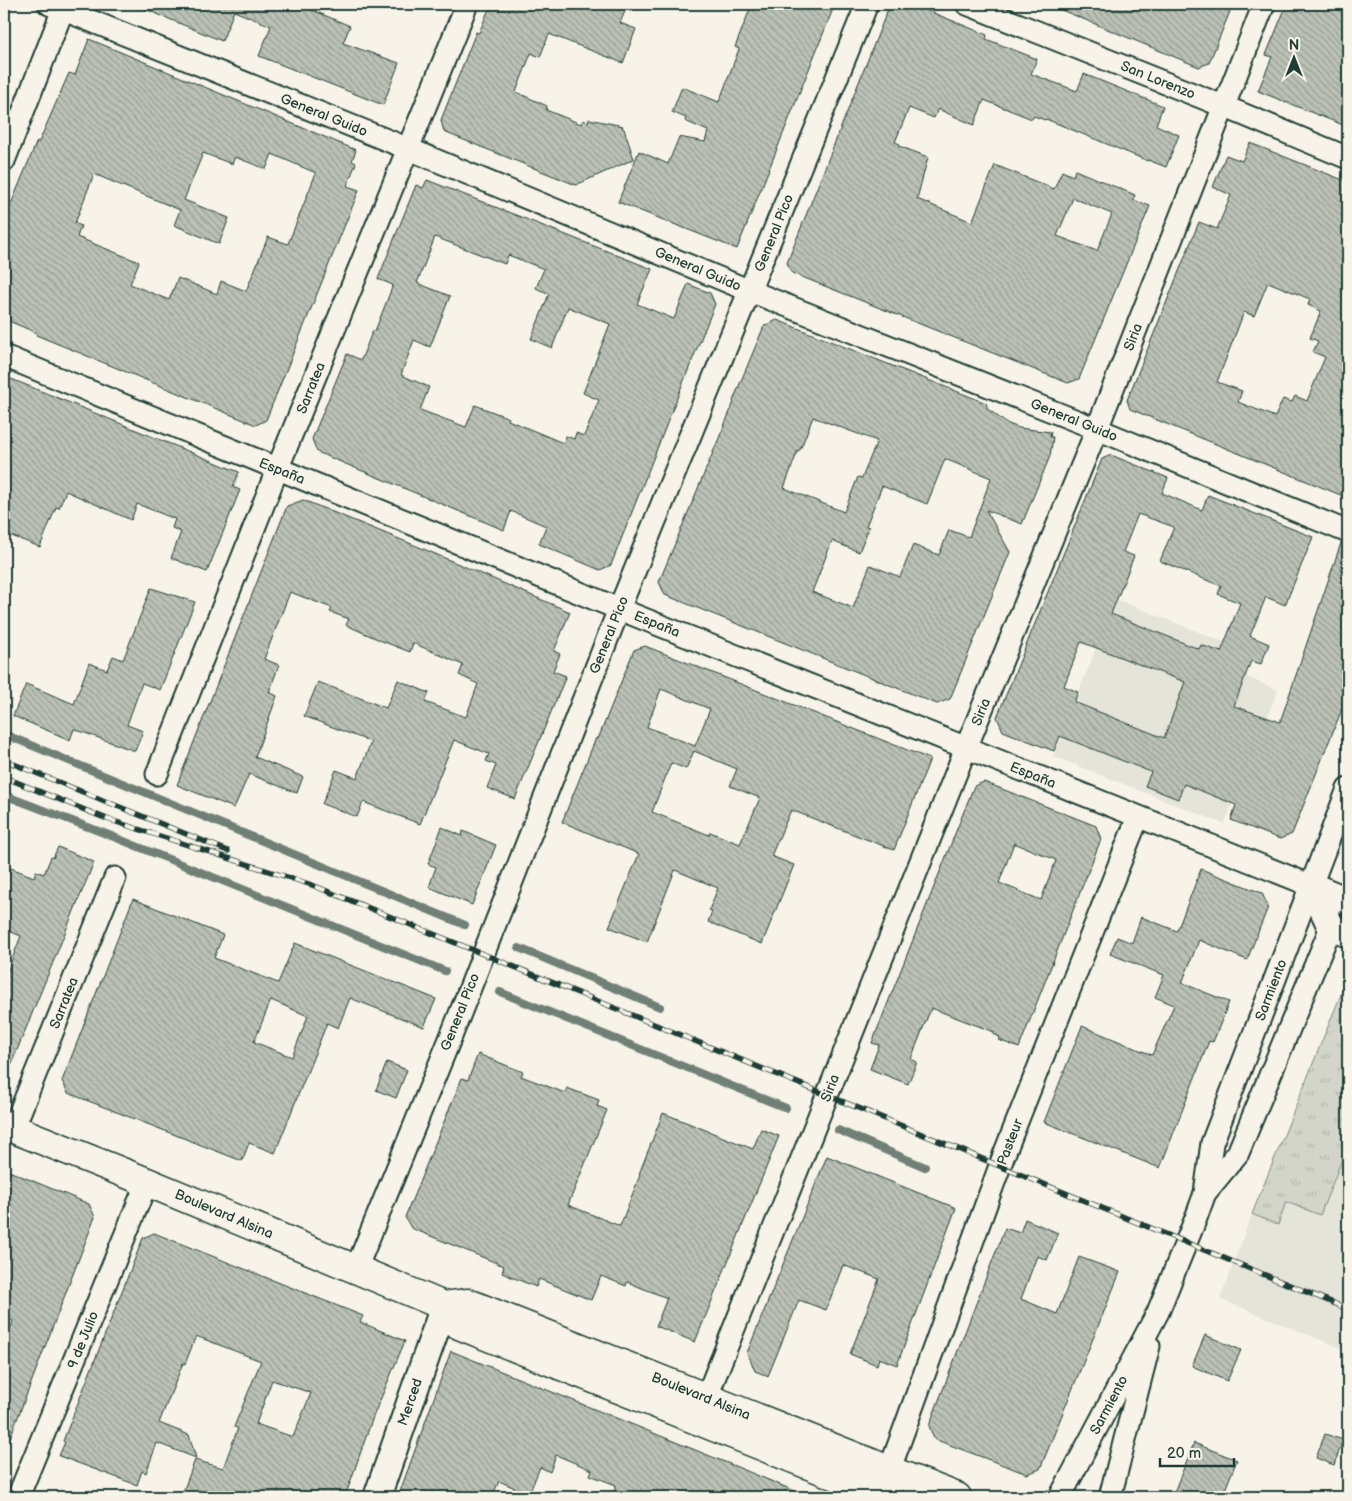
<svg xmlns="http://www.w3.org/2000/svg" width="1352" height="1501" viewBox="0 0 1352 1501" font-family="'Balsamiq Sans',sans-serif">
	<defs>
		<pattern id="grass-tufts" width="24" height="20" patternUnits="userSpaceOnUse" patternTransform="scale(1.25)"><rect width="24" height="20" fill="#d3d5ca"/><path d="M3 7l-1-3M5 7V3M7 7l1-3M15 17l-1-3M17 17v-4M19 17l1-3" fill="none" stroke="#b5b8ae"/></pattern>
		<pattern id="building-back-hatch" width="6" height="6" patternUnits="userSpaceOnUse" patternTransform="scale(1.25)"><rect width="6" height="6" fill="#bbc1b6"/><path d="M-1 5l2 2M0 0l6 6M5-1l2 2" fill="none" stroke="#979e95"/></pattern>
	</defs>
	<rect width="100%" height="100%" fill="#f7f3e8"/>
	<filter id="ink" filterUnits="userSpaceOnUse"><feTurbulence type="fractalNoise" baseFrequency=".02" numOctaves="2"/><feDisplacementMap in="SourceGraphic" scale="10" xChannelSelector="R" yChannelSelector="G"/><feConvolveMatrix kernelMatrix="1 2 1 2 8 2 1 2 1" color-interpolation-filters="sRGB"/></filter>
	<g filter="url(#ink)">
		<g fill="#e5e4d9">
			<path d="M1116,599L1246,651L1237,673L1278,690L1224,824L1053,756Z"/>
			<path d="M1345,1152L1348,1153V1351L1220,1299L1252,1214L1277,1225L1286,1202L1320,1215Z"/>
		</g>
		<path fill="url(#grass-tufts)" stroke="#79897f" d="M1348,977V1153L1345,1152L1320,1215L1286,1202L1278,1225L1252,1214Z"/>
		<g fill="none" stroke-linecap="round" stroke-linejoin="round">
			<g stroke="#6f8077" stroke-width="8">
				<path d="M4,734L465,925"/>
				<path d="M4,795L109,835L445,971"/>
				<path d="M519,948L660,1007"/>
				<path d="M500,992L786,1108"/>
				<path d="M838,1130L925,1167"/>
			</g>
		</g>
		<g fill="url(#building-back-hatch)" stroke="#1f3d34" fill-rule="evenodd">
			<path d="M133,4H314L312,10L350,26L343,43L399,63L383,105L259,56L271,26L234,11L222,41Z"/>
			<path d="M491,4H628L620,23L636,29L623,63L549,34L540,57L531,53L516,92L547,106L546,110L581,124L583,120L588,122L589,119L623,126L622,128L624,129L634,159L576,185L444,132L441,120L476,32L479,33Z"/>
			<path d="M752,4H835L737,249L618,202L639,151L668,164L679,137L705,142L708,131L685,121L686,118L672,112L682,87L719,102L739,49L735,47Z"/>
			<path d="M890,4H912L987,35L986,39L1037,59L1031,74L1077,91L1084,74L1163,106L1156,125L1179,135L1166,167L1148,160V161L1046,119L1045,120L1034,116L1032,119L984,100L974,125L938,109L934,118L909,108L895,142L900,144L899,146L928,157L917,199L972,222L995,165L1054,189L1062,171L1073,176L1075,170L1135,195L1133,200L1150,206L1079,379L1068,383L792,273L787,263ZM1073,198L1112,214L1097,251L1057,236Z"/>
			<path d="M1047,4H1233L1209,63L1199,67Z"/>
			<path d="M1287,4H1348V127L1258,91L1272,57L1266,55Z"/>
			<path d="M89,39L356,150L352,161L356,163L347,186L359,190L266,420L256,425L36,335L37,333L4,319V221L37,141L39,142L69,73L75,75ZM203,153L232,164L235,157L266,169L272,154L316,173L288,244L268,237L246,291L221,281L217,294L178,278L169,300L130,284L139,262L77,237L81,226L75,223L94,174L180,210L174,225L219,244L229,218L184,200Z"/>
			<path d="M1250,143L1348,182V498L1130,409L1127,400L1199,222L1217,229L1231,195L1213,187L1226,155L1242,161ZM1268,282L1310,299L1308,305L1321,311L1310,338L1318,341L1313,352L1325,357L1307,401L1295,396L1292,402L1283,399L1275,417L1238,402L1242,391L1217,382L1244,312L1254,316Z"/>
			<path d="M427,180L652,269L637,304L674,319L688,284L710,293L715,304L685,378L611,565L600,570L539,544L546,526L511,511L504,530L317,452L312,439L347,354L361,360L373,330L375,331L393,285L378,279L416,185L423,188ZM435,237L505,264L508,255L544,269L536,288L549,294L531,339L552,348L568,307L610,324L583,393L599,400L584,436L576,433L574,439L566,436L563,443L508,420L509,418L475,405L466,427L420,410L429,387L401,375L414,340L430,347L450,296L417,283Z"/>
			<path d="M777,320L986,403L988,409L1006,423L1019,428L1051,432L1050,437H1053L1050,456L1022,524L986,510L1010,552L950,699L937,704L790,645L665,595L659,582L734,402L733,401L741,381L764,326ZM813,417L877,441L862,478L858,477L844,512L784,488L798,450H800ZM945,459L991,478L969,537L949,530L939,555L913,545L900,577L870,565L853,608L812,592L832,541L859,552L869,527L866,526L882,486L927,504Z"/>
			<path d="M4,376L239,472L233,487L240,490L207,572L171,558L181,532L172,528L175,519L137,504L131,520L66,491L59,508L56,507L40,547L4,533Z"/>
			<path d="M1111,455L1168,478L1162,493L1202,510L1208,495L1313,537L1285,605L1266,597L1250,636L1269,644L1261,664L1251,661L1234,706L1280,722L1341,543L1348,544V694L1292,834L1280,839L1231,820L1236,805L1184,784L1178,799L1145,786L1151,772L1060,736L1054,751L1003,731L997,717L1102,459ZM1138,514L1174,527L1160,561L1221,586L1218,594L1240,603L1221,652L1201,645L1199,649L1111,614L1134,556L1123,552ZM1081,642L1185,682L1164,738L1074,702L1078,692L1064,686Z"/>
			<path d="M303,500L419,547L570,612L554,651L560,654L553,671L566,676L515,799L487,788L496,765L486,761L489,754L454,740L420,824L363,802L357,817L322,804L336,770L357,778L371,742L304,716L318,682L386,708L398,680L429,693L425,702L466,717L478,684L459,675L463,665L413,643L410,652L382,641L346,625L349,619L330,612L332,608L290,592L264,659L279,665L269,692L277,696L255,757L303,777L297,793L249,774L234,808L177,785L287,506Z"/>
			<path d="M151,588L195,602L160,690L142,683L127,725L143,731L135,751L74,729L70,740L13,716L26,684L74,704L89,663L107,670L113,656L123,660Z"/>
			<path d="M645,646L930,759L894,850L791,810L771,856L794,865L762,944L708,922L712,911L709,910L718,888L675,870L647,942L609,927L639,854L562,822L596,738L598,739L634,650ZM661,689L710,709L695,746L647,727ZM694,751L737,769L730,786L760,798L740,844L710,832L709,835L652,812L671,763L686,769Z"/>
			<path d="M984,782L1096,826L1101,839L1019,1048L999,1040L1000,1037L993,1034L994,1032L931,1008L911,1059L917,1062L908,1084L870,1069L879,1045L872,1043L974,786ZM1014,843L1056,860L1041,900L999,883Z"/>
			<path d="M442,827L462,836L463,831L496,845L472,905L429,887L436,867L428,864Z"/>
			<path d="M58,847L94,862L4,1082V980L21,936L4,929V887L11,868L34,877L36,871L44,874L51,857L53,858Z"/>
			<path d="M1201,869L1262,893L1268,907L1247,960L1199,940L1182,983L1229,1002L1213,1042L1209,1041L1160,1168L1044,1122L1082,1026L1152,1055L1174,1005L1155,997L1164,975L1110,954L1117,937L1132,943L1141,917L1177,931Z"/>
			<path d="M133,899L223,935L214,958L278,983L295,943L436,999L424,1027L350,998L338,1028L327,1023L275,1153L249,1143L242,1161L68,1093L62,1081ZM271,1000L308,1016L292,1057L254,1042Z"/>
			<path d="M478,1054L523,1072L521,1076L565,1093L567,1088L599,1100L597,1106L607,1110L568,1205L620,1226L640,1175L639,1174L663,1113L753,1149L761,1129L779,1136L695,1342L656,1326L667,1298L627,1282L626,1286L601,1276L591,1300L539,1279L536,1287L502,1273L504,1266L411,1228L405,1217L462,1078L468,1080Z"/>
			<path d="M387,1062L407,1070L396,1098L376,1090Z"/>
			<path d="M827,1156L956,1208L897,1365L879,1358L877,1365L850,1354L879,1279L843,1265L826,1310L799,1300L768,1376L755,1371L747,1353Z"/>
			<path d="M4,1169L89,1204L95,1217L6,1448H4V1346L13,1321L4,1317Z"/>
			<path d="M1025,1219L1058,1233L1047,1260L1037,1256L1021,1299L1057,1314L1079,1257L1120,1272L1040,1469L1027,1474L934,1439L929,1426L1005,1228L1020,1233Z"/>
			<path d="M154,1233L363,1316L360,1322L405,1341L373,1417L345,1497H181L195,1460L223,1468L238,1428L234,1427L261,1361L196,1336L185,1364L183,1363L159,1423L189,1435L196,1458L157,1443L146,1473L142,1471L137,1485L59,1456L65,1442L63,1441L143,1238ZM272,1380L311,1393L293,1437L256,1424Z"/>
			<path d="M1205,1335L1241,1350L1227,1381L1192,1366Z"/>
			<path d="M451,1351L742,1469L809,1497H612L616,1485L590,1475L592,1470L556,1455L550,1472L540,1467L529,1494L499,1481L492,1497H398Z"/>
			<path d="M1325,1434L1343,1440L1334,1465L1316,1458Z"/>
			<path d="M1194,1443L1237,1460L1222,1497H1172Z"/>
		</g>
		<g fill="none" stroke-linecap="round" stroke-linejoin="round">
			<defs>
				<g id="minor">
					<path d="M49,4L409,149L750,291L1097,429L1348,532"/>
					<path d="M967,4L1223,106L1348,158"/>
					<path d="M4,161L65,4"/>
					<path d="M4,356L619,609L1312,886"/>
					<path d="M157,774L277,470L467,4"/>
					<path d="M13,1129L115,878"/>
					<path d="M1205,1193L1238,1153L1331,927"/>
					<path d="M356,1269L452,1034L619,609L867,4"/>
					<path d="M701,1411L966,748L1097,429L1264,4"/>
					<path d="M884,1485L1005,1152L1138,817"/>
					<path d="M18,1497L147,1182"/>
					<path d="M1060,1497L1158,1312L1196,1218L1205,1193L1212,1143L1348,789"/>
					<path d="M1110,1497L1149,1346"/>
				</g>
				<g id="tertiary">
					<path d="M1312,886L1331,927L1348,934"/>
					<path d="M1312,886L1348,901"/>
					<path d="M377,1497L444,1306"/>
				</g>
				<g id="secondary">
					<path d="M4,1125L147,1182L444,1306L459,1325L889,1497"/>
					<path d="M444,1306L468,1303L957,1497"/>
				</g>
			</defs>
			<use href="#minor" stroke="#1f3d34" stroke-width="25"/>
			<use href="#tertiary" stroke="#1f3d34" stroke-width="30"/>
			<use href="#secondary" stroke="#1f3d34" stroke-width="31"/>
			<use href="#minor" stroke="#f7f3e8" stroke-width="21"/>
			<use href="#tertiary" stroke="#f7f3e8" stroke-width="26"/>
			<use href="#secondary" stroke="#f7f3e8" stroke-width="28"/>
			<defs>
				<g id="rail">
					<path d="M4,760L228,851"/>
					<path d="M4,777L107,819L312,885L483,954L1348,1309"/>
				</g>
			</defs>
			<use href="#rail" stroke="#1f3d34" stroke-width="5.5"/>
			<use href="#rail" stroke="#f7f3e8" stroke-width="4" stroke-dasharray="11" stroke-linecap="butt"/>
		</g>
	</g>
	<g text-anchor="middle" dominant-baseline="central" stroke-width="4" stroke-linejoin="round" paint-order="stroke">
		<g font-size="14" fill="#1f3d34" stroke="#f7f3e8">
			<text transform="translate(1158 80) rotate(22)">San Lorenzo</text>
			<text transform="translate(324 115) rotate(22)">General Guido</text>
			<text transform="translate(774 233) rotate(-68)">General Pico</text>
			<text transform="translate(698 269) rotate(23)">General Guido</text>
			<text transform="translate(1133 337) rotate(-69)">Siria</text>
			<text transform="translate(311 388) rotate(-68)">Sarratea</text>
			<text transform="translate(1074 420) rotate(22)">General Guido</text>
			<text transform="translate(282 471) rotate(22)">España</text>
			<text transform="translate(657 624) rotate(22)">España</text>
			<text transform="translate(609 635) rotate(-68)">General Pico</text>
			<text transform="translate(981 712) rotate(-68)">Siria</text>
			<text transform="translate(1033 775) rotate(22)">España</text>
			<text transform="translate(1271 990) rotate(-69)">Sarmiento</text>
			<text transform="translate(64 1003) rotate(-68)">Sarratea</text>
			<text transform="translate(460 1012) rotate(-68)">General Pico</text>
			<text transform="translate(830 1088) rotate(-69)">Siria</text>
			<text transform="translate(1010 1142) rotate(-69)">Pasteur</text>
			<text transform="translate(224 1214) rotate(23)">Boulevard Alsina</text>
			<text transform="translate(83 1340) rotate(-68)">9 de Julio</text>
			<text transform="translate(701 1396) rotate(22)">Boulevard Alsina</text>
			<text transform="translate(410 1402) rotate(-71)">Merced</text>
			<text transform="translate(1109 1405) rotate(-62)">Sarmiento</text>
		</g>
	</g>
	<rect width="1352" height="1501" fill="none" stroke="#f7f3e8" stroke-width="20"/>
	<rect x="10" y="10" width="1332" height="1481" fill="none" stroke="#1f3d34" stroke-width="2" filter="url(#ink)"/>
	<g transform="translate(1294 58)" stroke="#f7f3e8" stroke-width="4" paint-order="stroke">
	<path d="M0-4L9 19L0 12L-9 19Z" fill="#1f3d34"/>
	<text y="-8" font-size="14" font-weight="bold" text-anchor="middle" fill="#1f3d34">N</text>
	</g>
	<path d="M1160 1458v8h74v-8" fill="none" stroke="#1f3d34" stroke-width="2.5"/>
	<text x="1167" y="1458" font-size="15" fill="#1f3d34" stroke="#f7f3e8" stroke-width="4" paint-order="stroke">20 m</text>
</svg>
